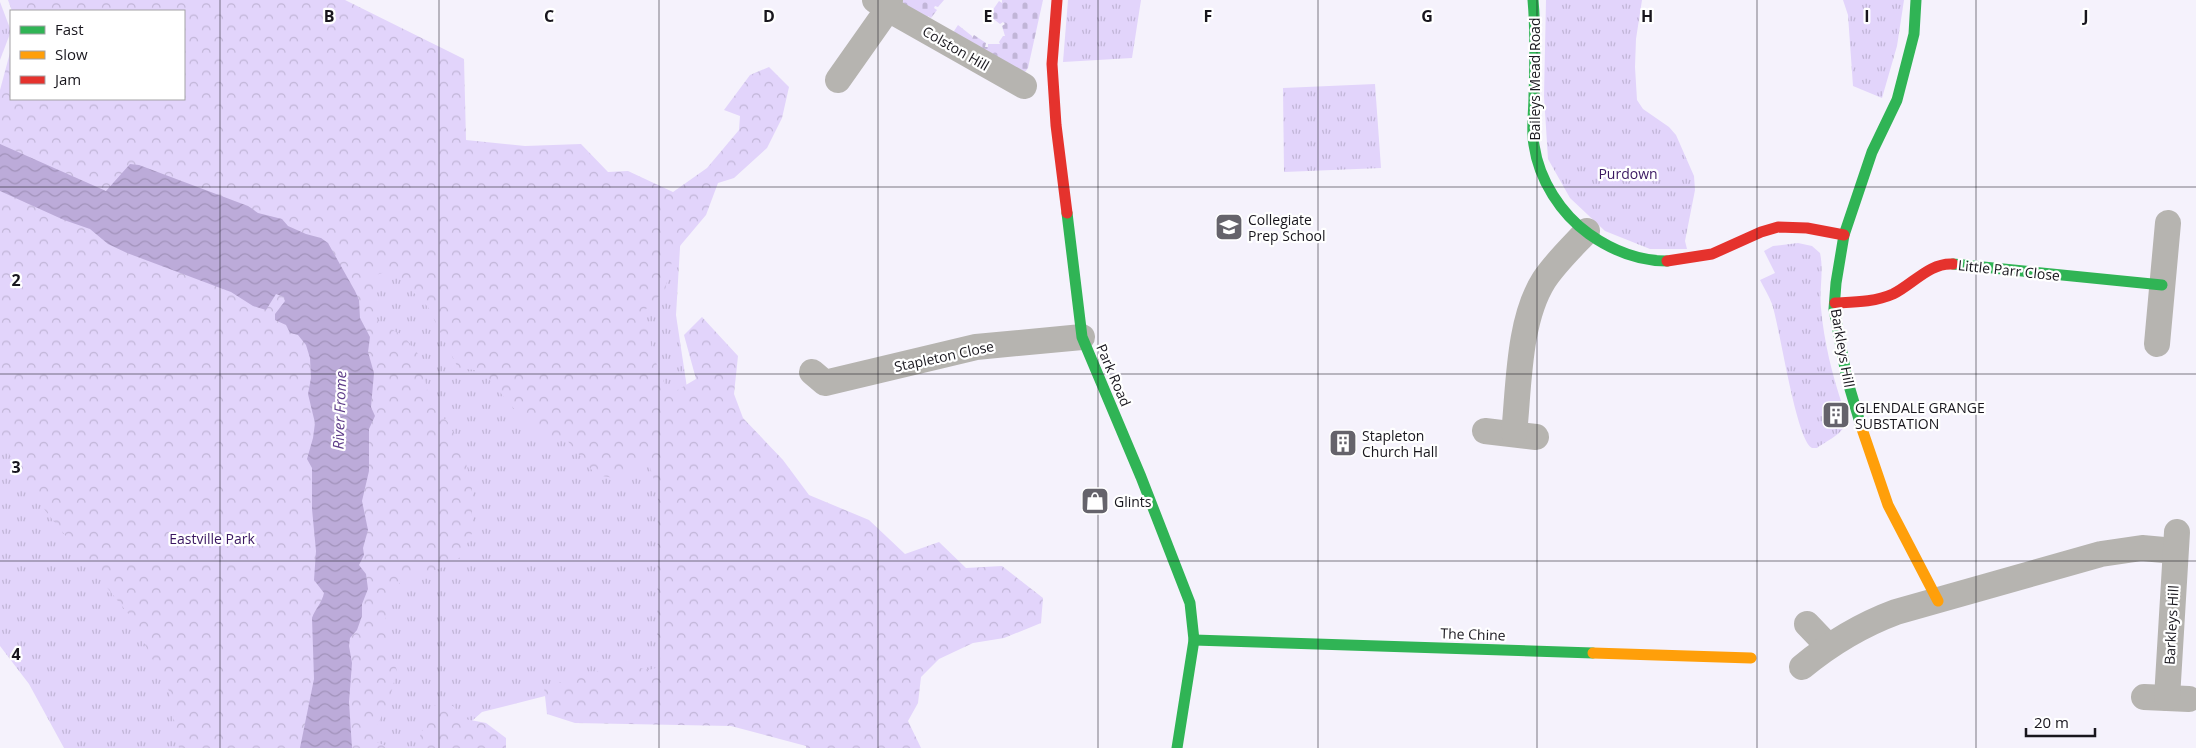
<svg xmlns="http://www.w3.org/2000/svg" width="2196" height="748" viewBox="0 0 2196 748" font-family="'Open Sans',sans-serif">
	<defs>
		<pattern id="grass-tufts" width="24" height="20" patternUnits="userSpaceOnUse" patternTransform="scale(1.25)"><rect width="24" height="20" fill="#e2d4fb"/><path d="M3 7l-1-3M5 7V3M7 7l1-3M15 17l-1-3M17 17v-4M19 17l1-3" fill="none" stroke="#c1b5d7"/></pattern>
		<pattern id="forest-crowns" width="20" height="18" patternUnits="userSpaceOnUse" patternTransform="scale(1.25)"><rect width="20" height="18" fill="#e2d4fb"/><path d="M2 6a3 3 0 1 1 6 0M12 15a3 3 0 1 1 6 0" fill="none" stroke="#c1b5d7"/></pattern>
		<pattern id="cemetery-stones" width="16" height="16" patternUnits="userSpaceOnUse" patternTransform="scale(1.25)"><rect width="16" height="16" fill="#e2d4fb"/><path d="M2 7V4a2 2 0 0 1 4 0v3zM10 15v-3a2 2 0 0 1 4 0v3z" fill="#c1b5d7"/></pattern>
		<pattern id="water-waves" width="16" height="10" patternUnits="userSpaceOnUse" patternTransform="scale(1.25)"><rect width="16" height="10" fill="#bcabd9"/><path d="M0 5q4-4 8 0t8 0" fill="none" stroke="#a192ba"/></pattern>
	</defs>
	<rect width="100%" height="100%" fill="#f5f2fc"/>
	<g fill="url(#grass-tufts)">
		<path d="M1068,0H1141L1132,58L1063,62Z"/>
		<path d="M1546,0H1642L1636,39L1635,67L1637,100L1643,109L1669,127L1676,135L1694,176L1695,190L1685,241L1687,249H1650L1605,231L1570,198L1548,159L1544,96Z"/>
		<path d="M1843,0H1904L1897,46L1882,98L1853,86L1848,15Z"/>
		<path d="M0,2L11,31L0,60Z"/>
		<path d="M1375,84L1381,168L1284,172L1283,88Z"/>
		<path d="M0,186L321,254L682,214L676,315L692,421L855,672L600,682L482,712L457,734V748H64L29,684L0,646Z"/>
		<path d="M1798,243L1812,246L1820,253C1824,271 1819,290 1821,308C1824,342 1832,374 1843,407L1832,411L1835,420L1847,416C1847,433 1829,439 1817,448H1812C1796,440 1780,328 1772,304C1769,296 1764,288 1760,280L1775,273L1764,251L1773,246Z"/>
	</g>
	<g fill="url(#forest-crowns)">
		<path d="M8,0H345L464,59L466,140L525,146L581,144L608,172L628,171L673,192L707,168L739,130L740,116L724,110L750,75L769,67L789,87L782,118L767,148L734,178L718,183L706,215L674,253L665,290L645,310L653,355L669,395L696,379L684,335L702,317L738,356L734,394L743,418L783,460L809,495L869,520L905,554L939,542L966,568L1002,566L1043,598L1041,623L1004,638L973,643L939,659L921,677L918,703L908,721L921,748H806V746L731,726L575,723L547,714L544,687L622,664L649,670L662,666L657,636L658,492L646,455L620,479L596,475L566,439L545,437L515,410L482,371L458,368L428,307L391,270L376,275L372,295L378,323L403,335L419,355L431,406L447,421L462,449L472,485V533L461,557L439,569L404,578L390,594L385,621L389,653L397,670L389,702L376,727L374,741L391,748H179L169,691L130,616L40,504L0,440V90L11,49V99H184V11H12Z"/>
		<path d="M433,705L453,706L465,719L486,723L506,738V748H420V736Z"/>
	</g>
	<g fill="url(#cemetery-stones)">
		<path d="M896,0H944L938,7L935,6L934,8L937,10L931,18L928,16L927,18Z"/>
		<path d="M1002,0H1043L1028,68L1025,72L952,34L958,25L972,36V38L974,35L986,43L985,47H988V44H1000L999,42L1003,36H1005L1002,26L1005,24L1003,22L1000,24L983,11L985,9L993,14L994,12L992,11L999,1L1002,3Z"/>
	</g>
	<path fill="url(#water-waves)" d="M0,144L106,191L130,164L139,165L248,206L258,213L282,219L288,226L306,234L321,238L328,243L355,291L359,300L360,318L370,337L368,352L374,373L371,407L375,416L369,429V471L362,501L368,530L363,548L364,555L359,565L366,574L368,589L362,604V616L357,630L350,638L349,646L352,663L349,702L352,748H300L314,679L312,618C315,609 322,603 324,593L314,580L316,551L312,509V468L307,459L313,438L315,423L308,394L311,378L310,358L306,345L298,335L290,333L286,325L275,320V314L285,301L284,297L276,294L266,310L253,306L231,292L127,253L108,244L90,229L64,220L0,191Z"/>
	<g fill="none" stroke-linecap="round" stroke-linejoin="round">
		<g stroke="#b6b4b0" stroke-width="26">
			<path d="M890,0L888,9L1024,86"/>
			<path d="M838,80L888,9L875,0"/>
			<path d="M2157,344L2168,223"/>
			<path d="M812,372L825,383L976,347L1082,337"/>
			<path d="M1485,431L1536,437"/>
			<path d="M1514,434C1519,387 1518,321 1544,280C1556,262 1572,247 1587,231"/>
			<path d="M1807,624L1828,646"/>
			<path d="M1802,667C1831,643 1861,625 1896,612L2101,554L2142,548L2175,551"/>
			<path d="M2144,697L2189,699"/>
			<path d="M2167,698L2177,532"/>
		</g>
		<g stroke="#30b455" stroke-width="11">
			<path d="M1533,0C1536,32 1535,64 1534,96C1534,112 1531,129 1534,145C1539,180 1561,214 1589,234C1613,251 1638,261 1667,261"/>
			<path d="M1067,213L1082,337L1141,477L1190,603L1194,640L1177,748"/>
			<path d="M1953,264L2162,285"/>
			<path d="M1861,426L1847,379L1834,309L1836,283L1844,235L1872,152L1897,100L1914,34L1916,0"/>
			<path d="M1194,640L1593,653"/>
		</g>
		<g stroke="#ff9f0a" stroke-width="11">
			<path d="M1861,426L1888,505L1938,601"/>
			<path d="M1593,653L1751,658"/>
		</g>
		<g stroke="#e5322d" stroke-width="11">
			<path d="M1057,0L1052,64L1056,125L1067,213"/>
			<path d="M1667,261L1712,254L1761,232L1778,227L1807,228L1844,235"/>
			<path d="M1835,303C1854,302 1875,302 1893,294C1912,285 1930,262 1953,264"/>
		</g>
	</g>
	<path fill="none" stroke="#18161d" stroke-width="1" stroke-opacity="0.55" d="M220,0V748M439,0V748M659,0V748M878,0V748M1098,0V748M1318,0V748M1537,0V748M1757,0V748M1976,0V748M0,187H2196M0,374H2196M0,561H2196"/>
	<defs>
		<symbol id="school-square" viewBox="-11 -11 22 22"><rect x="-9" y="-9" width="18" height="18" rx="4" fill="#65636b" stroke="#fff"/><path d="M0-5L7-2L0 1L-7-2ZM-4 1L0 2.5L4 1V4Q0 6-4 4Z" fill="#fff"/></symbol>
		<symbol id="building-square" viewBox="-11 -11 22 22"><rect x="-9" y="-9" width="18" height="18" rx="4" fill="#65636b" stroke="#fff"/><path d="M-4-6H4V6H1V3H-1V6H-4ZM-2.5-4.3h1.7v1.8h-1.7ZM.8-4.3h1.7v1.8H.8ZM-2.5-1h1.7V.8h-1.7ZM.8-1h1.7V.8H.8Z" fill="#fff"/></symbol>
		<symbol id="shop-square" viewBox="-11 -11 22 22"><rect x="-9" y="-9" width="18" height="18" rx="4" fill="#65636b" stroke="#fff"/><path d="M-5-2.5h2.3a2.7 3.5 0 0 1 5.4 0H5L5.5 6h-11ZM-1.5-2.5h3a1.5 2.3 0 0 0-3 0Z" fill="#fff"/></symbol>
	</defs>
	<g fill-rule="evenodd">
		<use href="#school-square" x="1213" y="211" width="32" height="32"/>
		<use href="#building-square" x="1820" y="399" width="32" height="32"/>
		<use href="#building-square" x="1327" y="427" width="32" height="32"/>
		<use href="#shop-square" x="1079" y="485" width="32" height="32"/>
	</g>
	<g text-anchor="middle" dominant-baseline="central" stroke-width="4.5" stroke-linejoin="round" paint-order="stroke">
		<g font-size="14" fill="#18161d" stroke="#fff">
			<text transform="translate(956 48) rotate(30)">Colston Hill</text>
			<text transform="translate(1534 79) rotate(-90)">Baileys Mead Road</text>
			<text transform="translate(2009 270) rotate(6)">Little Parr Close</text>
			<text transform="translate(1843 348) rotate(80)">Barkleys Hill</text>
			<text transform="translate(944 356) rotate(-12)">Stapleton Close</text>
			<text transform="translate(1114 375) rotate(67)">Park Road</text>
			<text transform="translate(2171 625) rotate(-87)">Barkleys Hill</text>
			<text transform="translate(1473 634) rotate(2)">The Chine</text>
		</g>
		<g font-size="14" fill="#3a1761" stroke="#fff">
			<text x="1628" y="173">Purdown</text>
			<text x="212" y="538">Eastville Park</text>
		</g>
		<g font-size="14" fill="#18161d" stroke="#fff" text-anchor="start">
			<text x="1248" y="219">Collegiate<tspan x="1248" dy="16">Prep School</tspan></text>
			<text x="1855" y="407">GLENDALE GRANGE<tspan x="1855" dy="16">SUBSTATION</tspan></text>
			<text x="1362" y="435">Stapleton<tspan x="1362" dy="16">Church Hall</tspan></text>
			<text x="1114" y="501">Glints</text>
		</g>
		<g font-size="15" font-style="italic" fill="#5e3d89" stroke="#fff">
			<text transform="translate(339 410) rotate(-88)">River Frome</text>
		</g>
	</g>
	<g font-size="16" text-anchor="middle" font-weight="bold" fill="#18161d" stroke="#fff" stroke-width="4.5" stroke-linejoin="round" paint-order="stroke">
		<text x="329" y="22">B</text>
		<text x="549" y="22">C</text>
		<text x="769" y="22">D</text>
		<text x="988" y="22">E</text>
		<text x="1208" y="22">F</text>
		<text x="1427" y="22">G</text>
		<text x="1647" y="22">H</text>
		<text x="1867" y="22">I</text>
		<text x="2086" y="22">J</text>
		<text x="16" y="286">2</text>
		<text x="16" y="473">3</text>
		<text x="16" y="660">4</text>
	</g>
	<rect x="10" y="10" width="175" height="90" fill="#ffffff" stroke="#a3a2a5"/>
	<rect x="20" y="26" width="25" height="8" fill="#30b455" stroke="#a3a2a5"/>
	<text x="55" y="35" font-size="15" fill="#18161d">Fast</text>
	<rect x="20" y="51" width="25" height="8" fill="#ff9f0a" stroke="#a3a2a5"/>
	<text x="55" y="60" font-size="15" fill="#18161d">Slow</text>
	<rect x="20" y="76" width="25" height="8" fill="#e5322d" stroke="#a3a2a5"/>
	<text x="55" y="85" font-size="15" fill="#18161d">Jam</text>
	<path d="M2026 728v8h69v-8" fill="none" stroke="#18161d" stroke-width="2.5"/>
	<text x="2034" y="728" font-size="15" fill="#18161d" stroke="#ffffff" stroke-width="4" paint-order="stroke">20 m</text>
</svg>
